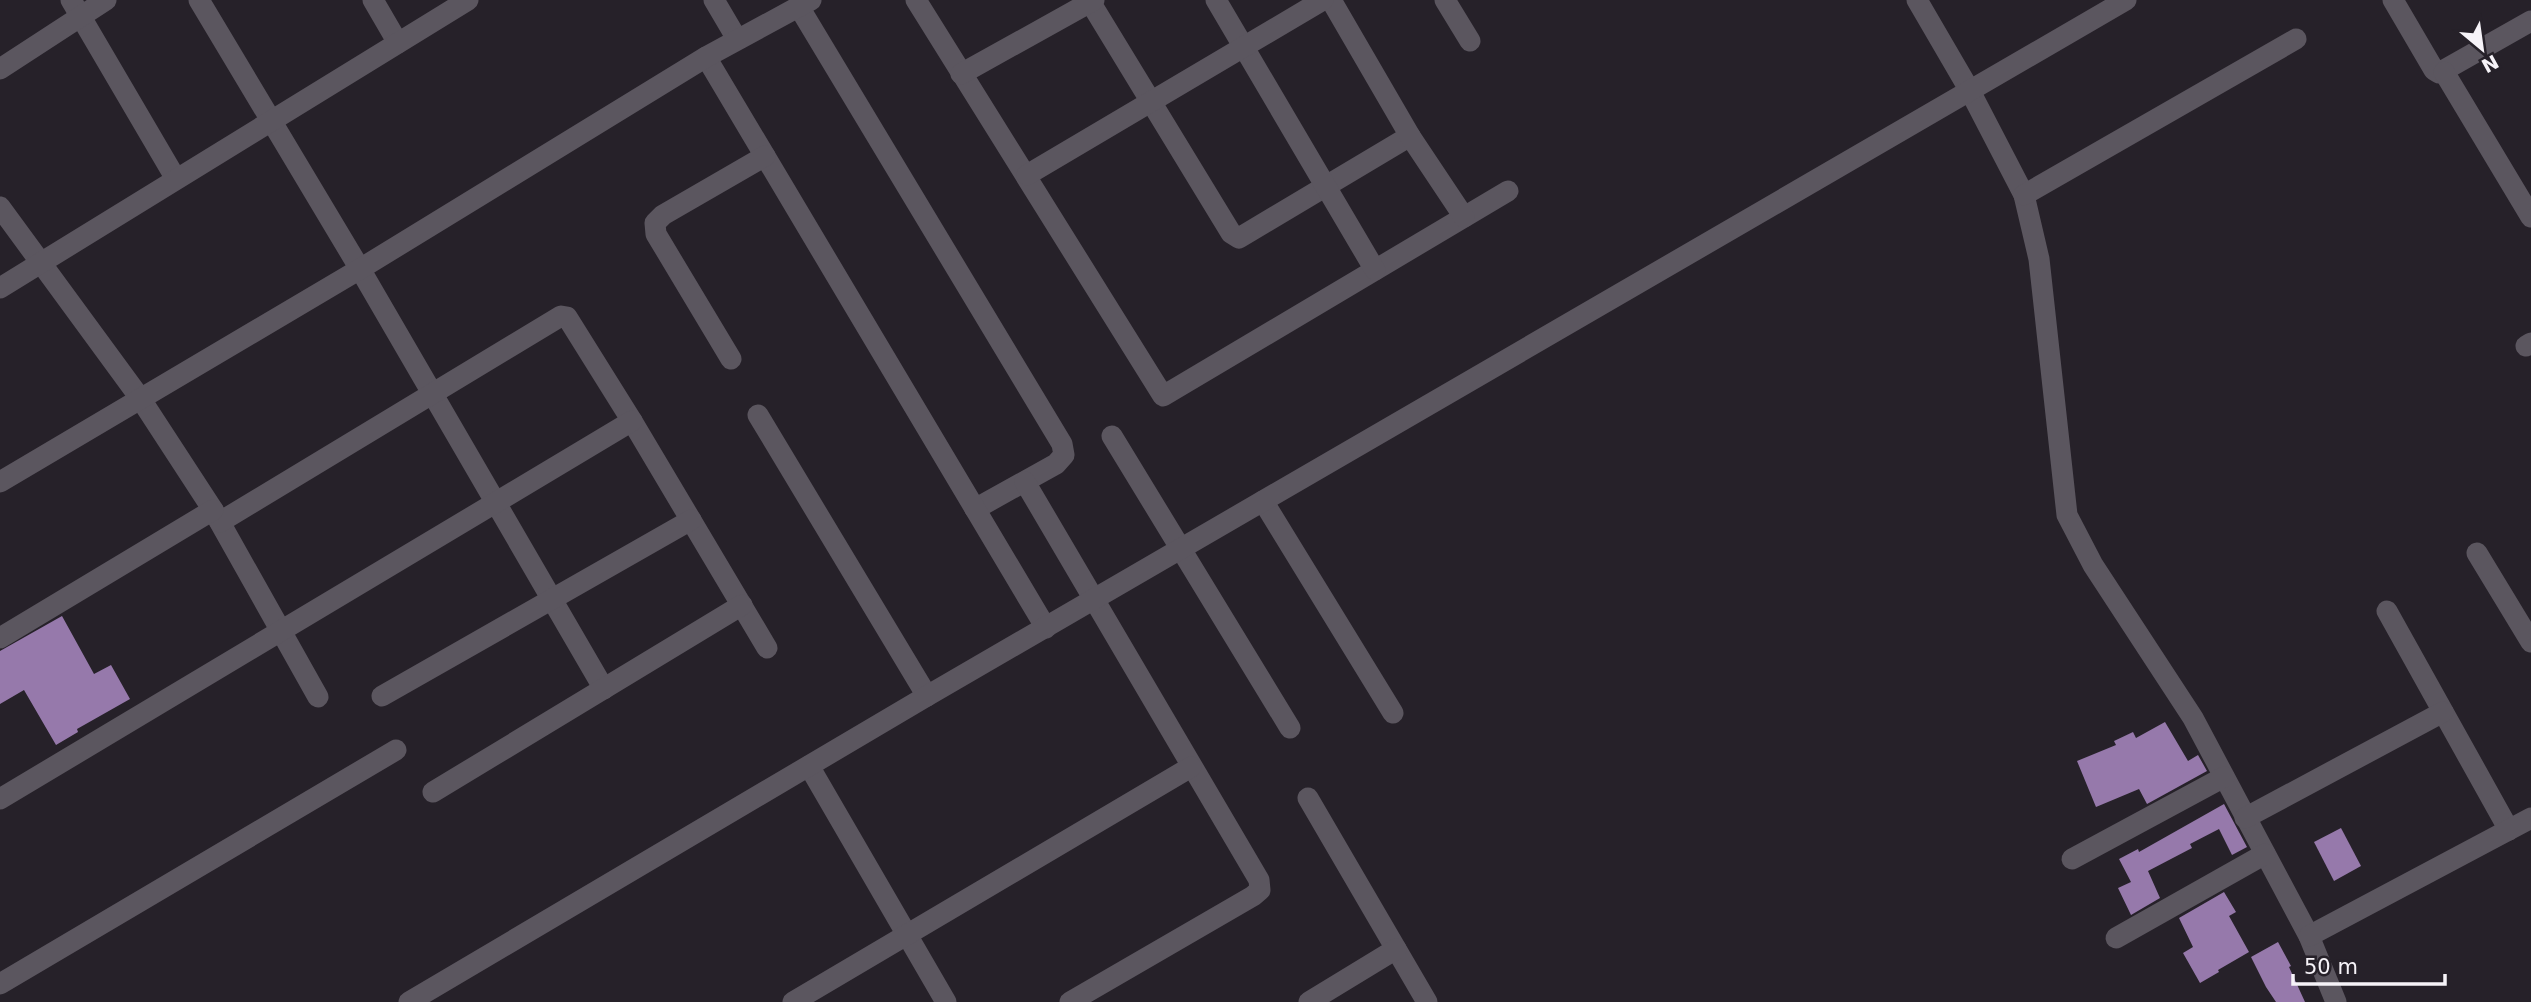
<svg xmlns="http://www.w3.org/2000/svg" width="2531" height="1002" viewBox="0 0 2531 1002" font-family="'DejaVu Sans',sans-serif">
	<rect width="100%" height="100%" fill="#262129"/>
	<g fill="#9679ab">
		<path d="M62,616L94,674L111,665L130,699L77,729L78,732L56,745L24,690L0,704V651Z"/>
		<path d="M2165,722L2188,761L2198,755L2207,771L2147,804L2139,789L2096,807L2077,761L2116,745L2114,741L2133,732L2136,738Z"/>
		<path d="M2224,804L2247,847L2232,855L2219,829L2190,844L2192,848L2148,871L2160,898L2131,915L2118,888L2131,882L2119,859L2138,849L2139,852Z"/>
		<path d="M2341,828L2361,866L2334,881L2314,842Z"/>
		<path d="M2224,892L2236,912L2229,916L2249,952L2218,970L2219,972L2200,983L2183,953L2193,947L2179,918Z"/>
		<path d="M2278,942L2291,966L2289,967L2305,1002H2276L2266,987L2251,957Z"/>
	</g>
	<g fill="none" stroke-linecap="round" stroke-linejoin="round">
		<g stroke="#5b565f" stroke-width="21">
			<path d="M71,0L176,179"/>
			<path d="M199,0L360,269L604,689"/>
			<path d="M373,0L398,43"/>
			<path d="M714,0L737,39"/>
			<path d="M916,0L1163,396L1508,191"/>
			<path d="M1089,0L1231,233L1239,238L1410,136"/>
			<path d="M1216,0L1375,270"/>
			<path d="M1331,0L1410,136L1464,217"/>
			<path d="M1445,0L1470,41"/>
			<path d="M1917,0L1970,91L2024,195L2039,259L2067,515L2093,565L2193,718L2309,936L2336,1002"/>
			<path d="M2393,0L2434,70L2439,73L2531,21"/>
			<path d="M799,7L1062,444L1064,455L1056,464L975,509"/>
			<path d="M706,57L1046,628"/>
			<path d="M0,69L106,0"/>
			<path d="M2444,72L2531,217"/>
			<path d="M961,74L1094,0"/>
			<path d="M1027,175L1323,0"/>
			<path d="M2024,195L2296,39"/>
			<path d="M0,207L140,398L213,510L318,697"/>
			<path d="M0,288L468,0"/>
			<path d="M2526,346L2531,343"/>
			<path d="M731,359L656,234L655,223L663,215L765,156"/>
			<path d="M758,415L927,696"/>
			<path d="M1112,436L1290,728"/>
			<path d="M0,482L360,269L706,57L811,0"/>
			<path d="M1025,482L1259,880L1260,890L1253,896L1070,1002"/>
			<path d="M1263,501L1393,713"/>
			<path d="M220,522L561,316L567,317L632,421L767,648"/>
			<path d="M2477,553L2531,642"/>
			<path d="M2387,611L2509,830"/>
			<path d="M0,638L213,510"/>
			<path d="M382,696L691,520"/>
			<path d="M809,766L946,1002"/>
			<path d="M433,792L742,605"/>
			<path d="M1308,798L1427,1002"/>
			<path d="M0,799L632,421"/>
			<path d="M2245,818L2443,712"/>
			<path d="M2072,859L2224,777"/>
			<path d="M2309,936L2531,818"/>
			<path d="M2116,938L2265,854"/>
			<path d="M0,984L396,750"/>
			<path d="M409,1002L927,696L2126,0"/>
			<path d="M793,1002L1191,767"/>
			<path d="M1309,1002L1396,949"/>
		</g>
	</g>
	<g transform="translate(2482 49) rotate(151)" stroke="#262129" stroke-width="5" paint-order="stroke">
	<path d="M0-5L12 26L0 18L-12 26Z" fill="#f6f3f8"/>
	<text y="-10" font-size="19" font-weight="bold" text-anchor="middle" fill="#f6f3f8">N</text>
	</g>
	<path d="M2293 974v10h152v-10" fill="none" stroke="#f6f3f8" stroke-width="3.5"/>
	<text x="2304" y="974" font-size="21" fill="#f6f3f8" stroke="#262129" stroke-width="5" paint-order="stroke">50 m</text>
</svg>
